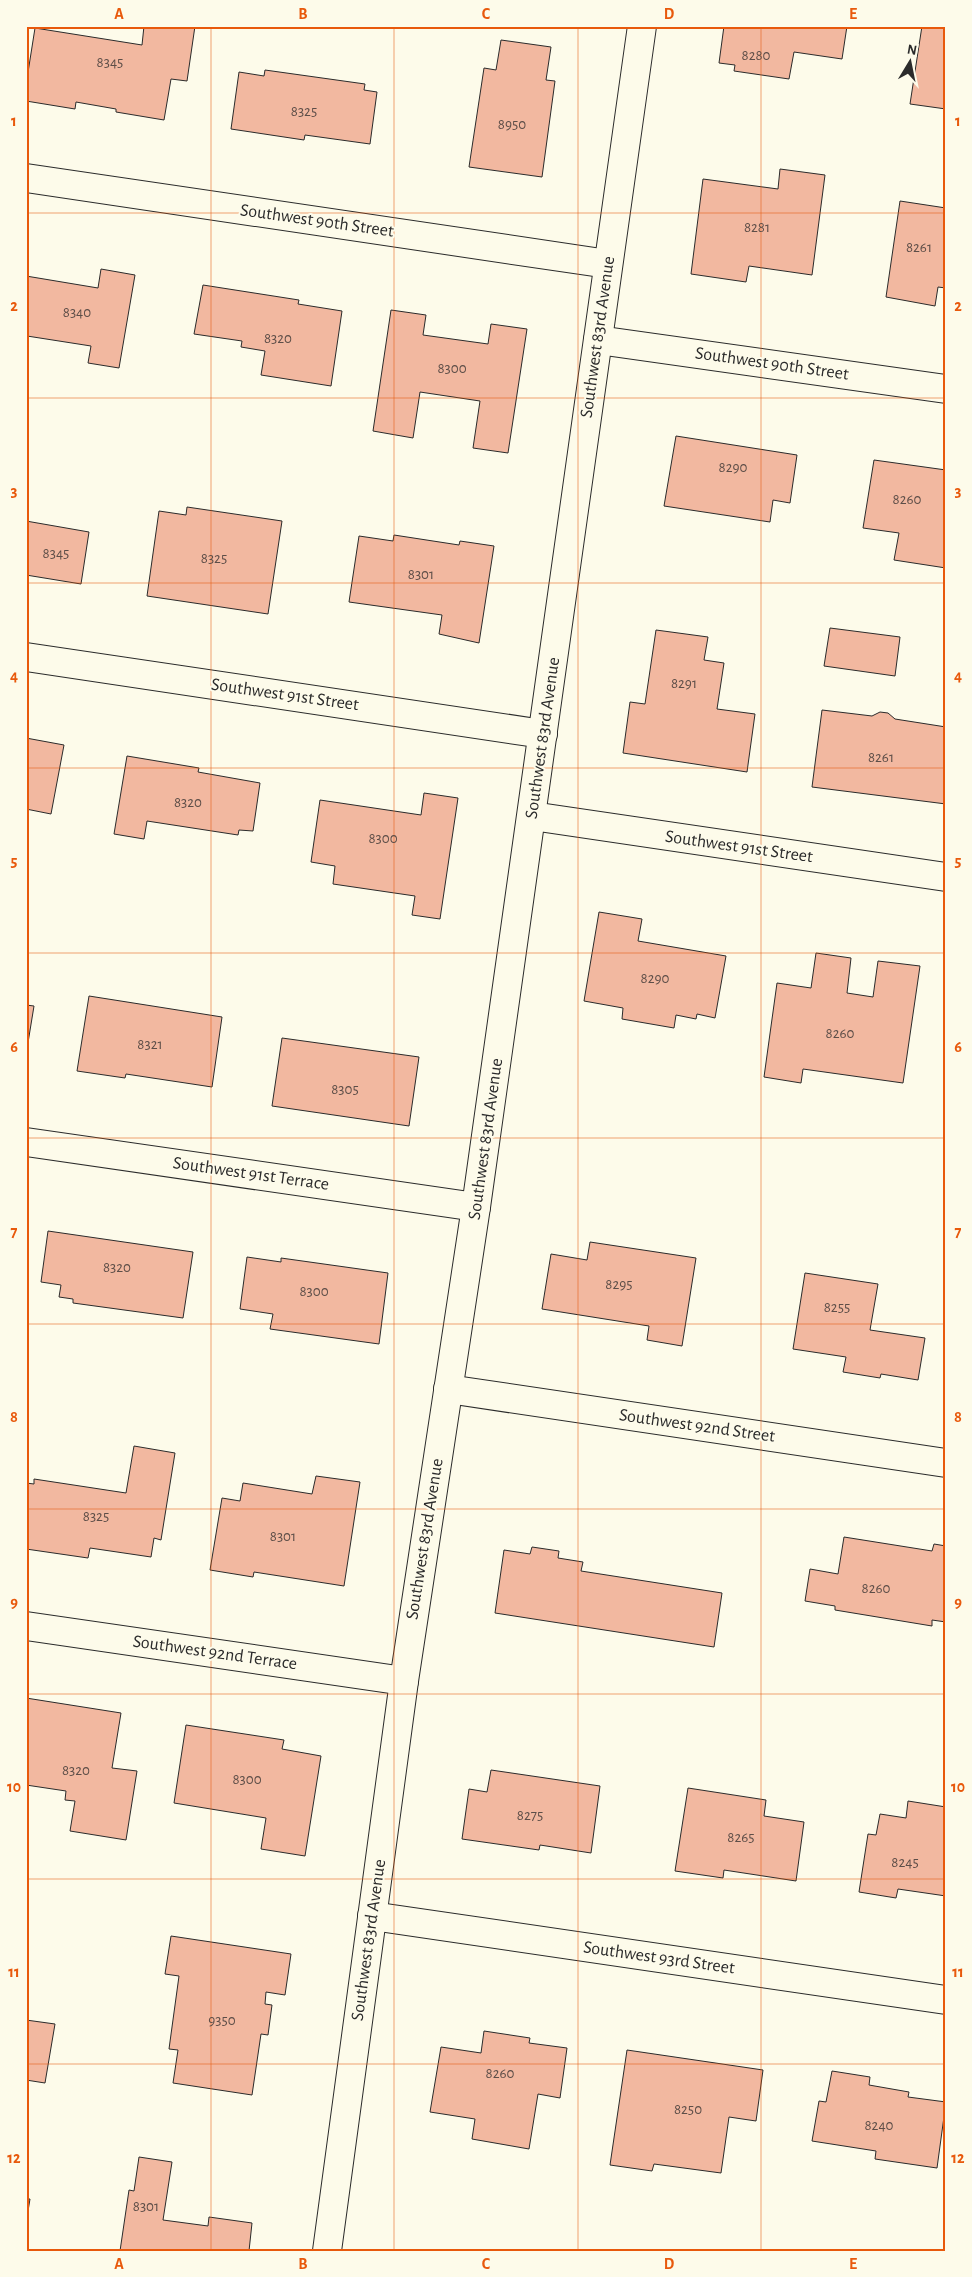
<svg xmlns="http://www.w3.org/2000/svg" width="972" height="2277" viewBox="0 0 972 2277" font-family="'Alegreya Sans',sans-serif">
	<rect width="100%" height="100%" fill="#fdfbea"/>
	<g fill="#f2b8a0" stroke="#2b2b2b">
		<path d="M144,26H195L187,81L171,79L164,120L116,112V109L76,102L75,109L26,101V85L35,28L142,45Z"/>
		<path d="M724,26H847L842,59L794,52L789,79L734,71L735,65L719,63Z"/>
		<path d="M922,26H946V109L910,104Z"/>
		<path d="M501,40L551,47L546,80L555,81L542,177L469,167L484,68L496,70Z"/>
		<path d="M265,70L365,84L364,90L377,92L370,144L305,135L304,140L231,129L239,72L264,76Z"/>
		<path d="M780,169L825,175L812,275L749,266L746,282L691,274L703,179L778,189Z"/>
		<path d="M900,201L946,208V288L938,287L935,306L886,297Z"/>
		<path d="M101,269L135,275L119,368L88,363L91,346L27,336L26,341V276L98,288Z"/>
		<path d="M203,285L299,300L298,304L342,311L331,386L261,375L265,351L241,347L242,341L194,334Z"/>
		<path d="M391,310L426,315L423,335L488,344L491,324L527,329L508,453L473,448L480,401L420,392L413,438L373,431Z"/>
		<path d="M676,436L797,455L790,503L773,500L770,522L664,506Z"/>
		<path d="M874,460L946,470V568L894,560L899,533L863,528Z"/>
		<path d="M187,507L282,521L268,614L147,596L159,511L186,515Z"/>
		<path d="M26,521L89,532L81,584L26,575Z"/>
		<path d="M394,535L459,545L460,541L494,546L479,643L439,634L442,615L349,602L359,536L393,541Z"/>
		<path d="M830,628L900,637L895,676L824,666Z"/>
		<path d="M656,630L708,637L704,660L724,663L717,709L755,714L747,772L623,753L630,702L645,704Z"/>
		<path d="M822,710L872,716L880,712L888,713L895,719L946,727V804L812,787Z"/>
		<path d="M26,738L64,745L51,814L26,809Z"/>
		<path d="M127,756L199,768L198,772L260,783L253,831L239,830L238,835L147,821L144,839L114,834Z"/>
		<path d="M424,793L458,798L440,919L412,915L415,896L333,884L335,866L311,862L320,800L421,815Z"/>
		<path d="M599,912L642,919L638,941L726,956L715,1018L697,1014L696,1019L676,1015L674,1028L622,1019L623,1008L584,1001Z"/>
		<path d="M816,953L851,958L847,993L873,997L878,961L920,966L903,1083L803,1069L801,1083L764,1077L777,983L811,988Z"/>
		<path d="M89,996L222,1017L212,1087L126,1074L125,1078L77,1071Z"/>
		<path d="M26,1005L34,1006L26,1055Z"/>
		<path d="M282,1038L419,1057L409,1126L272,1106Z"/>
		<path d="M48,1231L193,1252L183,1318L73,1303V1299L59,1297L61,1285L41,1282Z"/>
		<path d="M590,1242L696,1258L682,1346L647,1340L649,1326L542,1309L551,1254L587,1260Z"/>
		<path d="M247,1257L281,1262V1258L388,1273L379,1344L270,1329L273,1314L240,1309Z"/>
		<path d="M805,1273L878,1284L870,1330L925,1338L918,1380L881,1374L880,1378L843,1372L846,1357L793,1349Z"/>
		<path d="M134,1446L175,1453L161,1540L154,1538L151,1557L90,1548L88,1558L26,1549V1483L34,1484V1479L126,1493Z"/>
		<path d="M316,1476L360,1482L344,1586L254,1572L253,1577L210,1570L222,1498L240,1501L243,1483L312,1494Z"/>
		<path d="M844,1537L932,1551L934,1544L946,1546V1622L932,1620V1626L835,1610V1606L805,1601L810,1569L838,1574Z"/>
		<path d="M532,1547L559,1551L558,1558L583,1562L581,1571L722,1593L714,1647L495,1613L504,1550L530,1554Z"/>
		<path d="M26,1698L121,1713L112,1768L137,1771L126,1840L70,1831L75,1801L65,1800L66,1791L26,1785Z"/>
		<path d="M186,1725L284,1740L282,1749L321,1756L305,1856L261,1849L266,1818L174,1803Z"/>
		<path d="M491,1770L600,1786L591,1853L540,1845L539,1850L462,1839L469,1789L487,1792Z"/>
		<path d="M688,1788L766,1800L764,1816L804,1822L796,1881L724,1870L723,1878L675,1871Z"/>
		<path d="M908,1801L946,1807V1896L898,1889L896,1898L859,1892L868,1834L876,1835L880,1814L906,1818Z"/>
		<path d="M171,1936L291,1954L285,1995L266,1992L265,2004L272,2005L268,2035L261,2034L252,2095L173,2083L178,2050L169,2049L179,1976L165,1974Z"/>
		<path d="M26,2020L55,2024L45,2083L26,2080Z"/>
		<path d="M484,2031L530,2038L529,2043L567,2048L560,2098L538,2094L529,2149L472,2139L475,2119L430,2112L441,2047L481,2053Z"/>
		<path d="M627,2050L763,2070L756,2121L729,2117L721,2173L654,2164L652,2171L610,2165Z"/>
		<path d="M832,2071L870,2077L869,2085L909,2092L908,2097L946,2102L937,2168L875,2159L876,2151L812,2141L819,2101L826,2102Z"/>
		<path d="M139,2157L172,2162L163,2220L208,2226L209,2217L252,2223L249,2251H120L129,2190L134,2191Z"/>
		<path d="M26,2199H30L26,2223Z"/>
	</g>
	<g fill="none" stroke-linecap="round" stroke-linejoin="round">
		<defs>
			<g id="street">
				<path d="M26,178L608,264"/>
				<path d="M598,340L946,389"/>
				<path d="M26,657L543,734"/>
				<path d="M532,816L946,877"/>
				<path d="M26,1142L476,1207"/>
				<path d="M448,1389L946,1463"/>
				<path d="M26,1626L404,1681"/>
				<path d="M372,1916L946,2000"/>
				<path d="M327,2251L404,1681L476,1207L642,26"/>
			</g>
		</defs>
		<use href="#street" stroke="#2b2b2b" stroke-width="30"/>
		<use href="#street" stroke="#fdfbea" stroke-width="28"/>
	</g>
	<path fill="none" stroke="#e8590c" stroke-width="1" stroke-opacity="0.55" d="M211,26V2251M394,26V2251M578,26V2251M761,26V2251M26,213H946M26,398H946M26,583H946M26,768H946M26,953H946M26,1138H946M26,1324H946M26,1509H946M26,1694H946M26,1879H946M26,2064H946"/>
	<g text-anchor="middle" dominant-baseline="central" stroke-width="4" stroke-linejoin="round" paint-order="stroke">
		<g font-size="15" fill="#5d4e48">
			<text x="756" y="55">8280</text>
			<text x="110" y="62">8345</text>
			<text x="304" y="111">8325</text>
			<text x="512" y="124">8950</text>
			<text x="757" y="227">8281</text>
			<text x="919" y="247">8261</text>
			<text x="77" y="312">8340</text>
			<text x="278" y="338">8320</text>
			<text x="452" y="368">8300</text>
			<text x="733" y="467">8290</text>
			<text x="907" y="499">8260</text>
			<text x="56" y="553">8345</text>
			<text x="214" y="558">8325</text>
			<text x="421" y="574">8301</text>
			<text x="684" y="683">8291</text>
			<text x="881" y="757">8261</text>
			<text x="188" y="802">8320</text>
			<text x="383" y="838">8300</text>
			<text x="655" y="978">8290</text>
			<text x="840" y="1033">8260</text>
			<text x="150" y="1044">8321</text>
			<text x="345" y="1089">8305</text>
			<text x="117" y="1267">8320</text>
			<text x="619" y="1284">8295</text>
			<text x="314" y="1291">8300</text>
			<text x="837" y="1307">8255</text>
			<text x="96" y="1516">8325</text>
			<text x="283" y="1536">8301</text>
			<text x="876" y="1588">8260</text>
			<text x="76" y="1770">8320</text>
			<text x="247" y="1779">8300</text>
			<text x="530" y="1815">8275</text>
			<text x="741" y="1837">8265</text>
			<text x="905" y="1862">8245</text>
			<text x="222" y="2020">9350</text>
			<text x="500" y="2073">8260</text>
			<text x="688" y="2109">8250</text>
			<text x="879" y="2125">8240</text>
			<text x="146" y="2206">8301</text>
		</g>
		<g font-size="18" fill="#2b2b2b" stroke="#fdfbea">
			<text transform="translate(317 221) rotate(8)">Southwest 90th Street</text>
			<text transform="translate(598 337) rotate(-82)">Southwest 83rd Avenue</text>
			<text transform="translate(772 364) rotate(8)">Southwest 90th Street</text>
			<text transform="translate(285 695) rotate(8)">Southwest 91st Street</text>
			<text transform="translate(543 738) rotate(-82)">Southwest 83rd Avenue</text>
			<text transform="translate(739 847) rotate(8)">Southwest 91st Street</text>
			<text transform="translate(486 1139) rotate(-82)">Southwest 83rd Avenue</text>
			<text transform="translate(251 1174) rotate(8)">Southwest 91st Terrace</text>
			<text transform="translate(697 1426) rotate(8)">Southwest 92nd Street</text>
			<text transform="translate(425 1539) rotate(-81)">Southwest 83rd Avenue</text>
			<text transform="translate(215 1653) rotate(8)">Southwest 92nd Terrace</text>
			<text transform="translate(369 1940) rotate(-82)">Southwest 83rd Avenue</text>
			<text transform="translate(659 1958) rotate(8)">Southwest 93rd Street</text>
		</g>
	</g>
	<rect width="972" height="2277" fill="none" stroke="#fdfbea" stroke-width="55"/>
	<g transform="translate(910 62) rotate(10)" stroke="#fdfbea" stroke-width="4" paint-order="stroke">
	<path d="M0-4L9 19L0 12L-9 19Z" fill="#2b2b2b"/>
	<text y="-8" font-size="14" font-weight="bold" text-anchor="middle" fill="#2b2b2b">N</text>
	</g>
	<rect x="28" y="28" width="916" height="2222" fill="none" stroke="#e8590c" stroke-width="2"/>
	<g font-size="16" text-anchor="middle" font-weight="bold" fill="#e8590c">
		<text x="119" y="19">A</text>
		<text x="303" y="19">B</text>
		<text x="486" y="19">C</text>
		<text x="669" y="19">D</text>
		<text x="853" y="19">E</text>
		<text x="14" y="126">1</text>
		<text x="958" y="126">1</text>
		<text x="14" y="311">2</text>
		<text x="958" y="311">2</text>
		<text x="14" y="496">3</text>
		<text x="958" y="496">3</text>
		<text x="14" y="681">4</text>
		<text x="958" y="681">4</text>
		<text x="14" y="866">5</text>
		<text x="958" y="866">5</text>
		<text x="14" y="1052">6</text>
		<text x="958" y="1052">6</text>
		<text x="14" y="1237">7</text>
		<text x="958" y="1237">7</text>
		<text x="14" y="1422">8</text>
		<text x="958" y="1422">8</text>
		<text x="14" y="1607">9</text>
		<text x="958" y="1607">9</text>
		<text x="14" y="1792">10</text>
		<text x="958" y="1792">10</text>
		<text x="14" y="1977">11</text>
		<text x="958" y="1977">11</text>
		<text x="14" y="2163">12</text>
		<text x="958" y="2163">12</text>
		<text x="119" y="2269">A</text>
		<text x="303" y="2269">B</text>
		<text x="486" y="2269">C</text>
		<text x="669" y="2269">D</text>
		<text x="853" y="2269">E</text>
	</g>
</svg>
